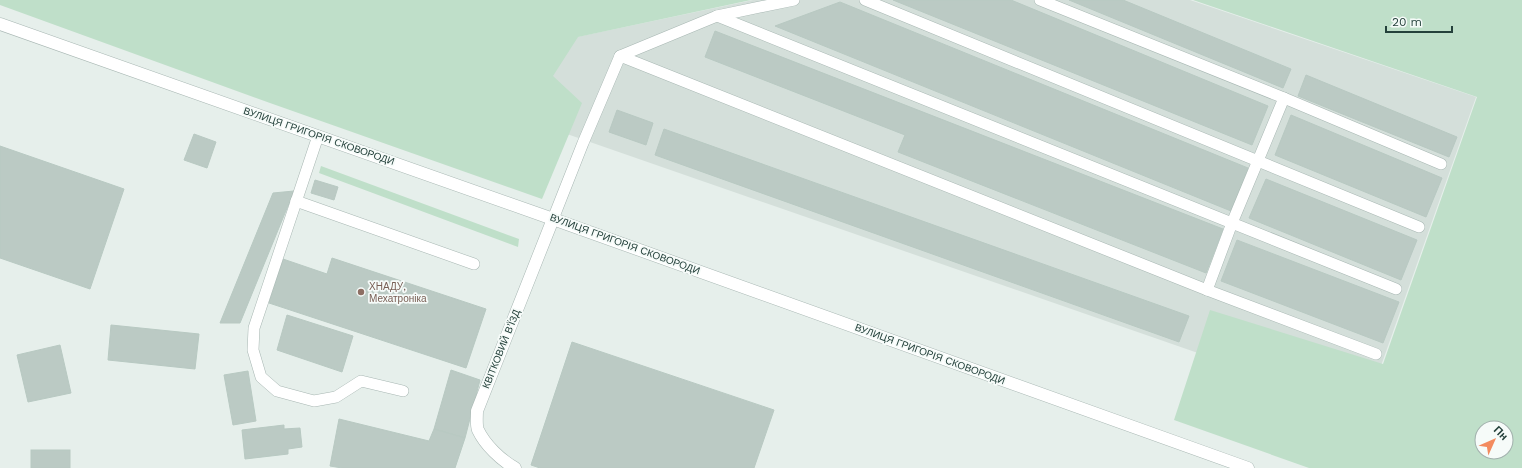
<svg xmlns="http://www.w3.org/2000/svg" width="1522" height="468" viewBox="0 0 1522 468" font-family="'Work Sans',sans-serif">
	<rect width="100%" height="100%" fill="#e6efeb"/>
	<path fill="#d4dfda" d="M753,0H1190L1476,97L1365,411L397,75Z"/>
	<g fill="#bfdfc9" fill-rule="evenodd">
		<path d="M0,0H751L578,37L553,76L582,103L542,199L270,103L0,5Z"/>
		<path d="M1193,0H1522V468H1309L1174,420L1210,310L1383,364L1477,97ZM1482,428H1506V452H1482Z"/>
		<path d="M321,166L519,239L518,247L319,173Z"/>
	</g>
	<g fill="#bbcac4" stroke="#b8c9c2">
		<path d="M893,0H1011L1268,106L1252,145Z"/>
		<path d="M1069,0H1123L1291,69L1283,88Z"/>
		<path d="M840,2L1248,168L1231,211L775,26Z"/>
		<path d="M715,31L1223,229L1206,273L898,152L905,135L705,57Z"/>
		<path d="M1306,75L1457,137L1449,157L1298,96Z"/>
		<path d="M617,110L653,123L646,145L609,132Z"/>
		<path d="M1291,115L1442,178L1426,217L1275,155Z"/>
		<path d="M664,129L1189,316L1179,342L655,155Z"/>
		<path d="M194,134L216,142L207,168L184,160Z"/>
		<path d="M0,146L124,189L90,289L0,258Z"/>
		<path d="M1266,179L1417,240L1401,280L1249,218Z"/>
		<path d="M315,180L338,187L334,200L311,193Z"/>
		<path d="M294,191L240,323H220L273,193Z"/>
		<path d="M1237,240L1399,302L1383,343L1221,281Z"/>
		<path d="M332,258L486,309L466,368L269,303L283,259L327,274Z"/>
		<path d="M287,315L353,336L342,372L277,350Z"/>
		<path d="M111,325L199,334L195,369L108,360Z"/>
		<path d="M572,342L774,410L754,468H540L531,465Z"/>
		<path d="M60,345L71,393L28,402L17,355Z"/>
		<path d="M451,370L480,380L465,438L434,429Z"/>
		<path d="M248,371L256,421L233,425L224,375Z"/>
		<path d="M339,419L429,441L434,429L465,438L455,468H342L330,466Z"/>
		<path d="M284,425V429L300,428L302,447L288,449V454L245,459L242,430Z"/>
		<rect x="31" y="450" width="39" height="18"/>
	</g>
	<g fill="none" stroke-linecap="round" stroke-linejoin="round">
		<defs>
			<g id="service">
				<path d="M865,0L1419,227"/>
				<path d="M1040,0L1284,98L1441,164"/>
				<path d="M717,16L794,0"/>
				<path d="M620,56L717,16L1396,289"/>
				<path d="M318,136L254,328L253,350L261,377L277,391L314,401L336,397L361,381L403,391"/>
				<path d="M296,201L474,264"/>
				<path d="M553,219L583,143L620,56L1207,290L1376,354"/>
				<path d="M1207,290L1232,223L1284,98"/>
			</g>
			<path id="minor" d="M515,468C501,460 485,445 478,430C476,425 477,416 477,411L553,219"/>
			<path id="tertiary" d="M0,24L553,219L1248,468"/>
		</defs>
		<use href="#service" stroke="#a8b7b3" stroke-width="12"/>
		<use href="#minor" stroke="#a8b7b3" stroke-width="13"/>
		<use href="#tertiary" stroke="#a8b7b3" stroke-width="13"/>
		<use href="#service" stroke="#fff" stroke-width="11"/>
		<use href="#minor" stroke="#fff" stroke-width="12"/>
		<use href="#tertiary" stroke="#fff" stroke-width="12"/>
	</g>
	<circle fill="#8d6e63" stroke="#f6fbf9" stroke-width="1.5" cx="361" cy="292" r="4"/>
	<g text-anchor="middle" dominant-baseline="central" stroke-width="3.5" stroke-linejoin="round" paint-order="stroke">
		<g font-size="10" fill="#24413b" stroke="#f6fbf9">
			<text transform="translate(319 136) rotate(19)">ВУЛИЦЯ ГРИГОРІЯ СКОВОРОДИ</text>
			<text transform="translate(625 244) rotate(20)">ВУЛИЦЯ ГРИГОРІЯ СКОВОРОДИ</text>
			<text transform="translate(501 349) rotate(-68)">КВІТКОВИЙ В’ЇЗД</text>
			<text transform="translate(930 354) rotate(20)">ВУЛИЦЯ ГРИГОРІЯ СКОВОРОДИ</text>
		</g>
		<g font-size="10" fill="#785e54" stroke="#f6fbf9" text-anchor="start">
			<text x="369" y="286">ХНАДУ,<tspan x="369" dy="12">Мехатроніка</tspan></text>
		</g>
	</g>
	<g transform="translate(1494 440) rotate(45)"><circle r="19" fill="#f6fbf9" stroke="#a2b1ad"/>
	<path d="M0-3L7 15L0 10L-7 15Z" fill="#f38b5f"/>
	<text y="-6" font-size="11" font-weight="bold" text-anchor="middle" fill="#24413b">Пн</text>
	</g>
	<path d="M1386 26v6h66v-6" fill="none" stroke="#24413b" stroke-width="2"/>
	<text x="1392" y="26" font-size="12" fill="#24413b" stroke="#f6fbf9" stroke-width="3" paint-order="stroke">20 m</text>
</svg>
